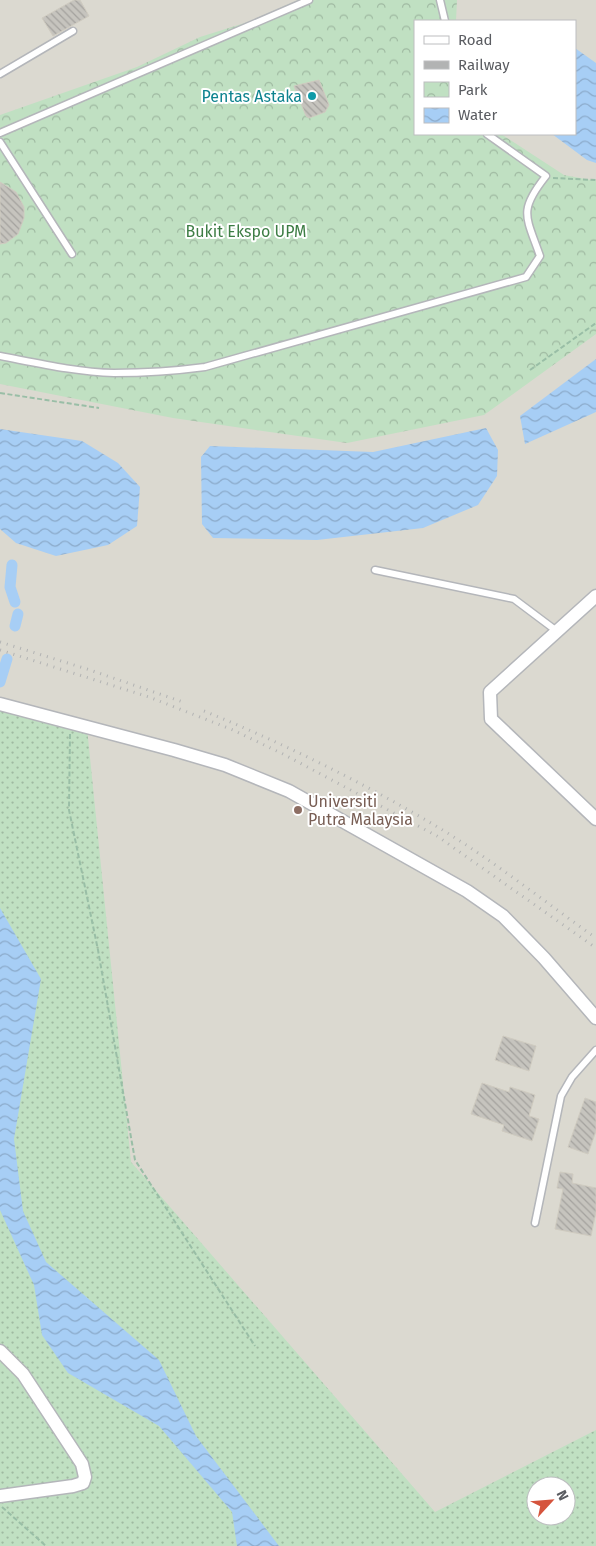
<svg xmlns="http://www.w3.org/2000/svg" width="596" height="1546" viewBox="0 0 596 1546" font-family="'Fira Sans',sans-serif">
	<defs>
		<pattern id="grass-dots" width="8" height="8" patternUnits="userSpaceOnUse" patternTransform="scale(1.25)"><rect width="8" height="8" fill="#c0e0c2"/><path d="M2 2h.1M6 6h.1" fill="none" stroke="#9fb9a1" stroke-width="1.8" stroke-linecap="round"/></pattern>
		<pattern id="park-crowns" width="20" height="18" patternUnits="userSpaceOnUse" patternTransform="scale(1.25)"><rect width="20" height="18" fill="#c0e0c2"/><path d="M2 6a3 3 0 1 1 6 0M12 15a3 3 0 1 1 6 0" fill="none" stroke="#9fb9a1"/></pattern>
		<pattern id="water-waves" width="16" height="10" patternUnits="userSpaceOnUse" patternTransform="scale(1.25)"><rect width="16" height="10" fill="#a7cef5"/><path d="M0 5q4-4 8 0t8 0" fill="none" stroke="#8baaca"/></pattern>
		<pattern id="building-back-hatch" width="6" height="6" patternUnits="userSpaceOnUse" patternTransform="scale(1.25)"><rect width="6" height="6" fill="#c6c4be"/><path d="M-1 5l2 2M0 0l6 6M5-1l2 2" fill="none" stroke="#a4a29e"/></pattern>
	</defs>
	<rect width="100%" height="100%" fill="#ebeae1"/>
	<path fill="#dbd9d0" fill-rule="evenodd" d="M0,0H596V1546H0ZM415,21H575V134H415ZM536,1486H566V1516H536Z"/>
	<path fill="url(#grass-dots)" fill-rule="evenodd" d="M0,709L87,728L131,1162L435,1512L596,1430V1546H0ZM536,1486H566V1516H536Z"/>
	<path fill="url(#park-crowns)" d="M298,0H457L456,21H415V134H501L564,175L596,181V334L484,415L347,443L173,418L0,384V115L137,67L200,37L248,22Z"/>
	<g fill="url(#water-waves)">
		<path d="M575,48L596,63V163L587,160L552,134H575Z"/>
		<path d="M596,359V412L525,444L520,416Z"/>
		<path d="M486,428L498,450L497,476L478,505L423,528L317,540L213,538L202,524L201,457L210,446L373,452Z"/>
		<path d="M0,429L82,441L118,463L140,487L137,526L108,545L56,556L16,543L0,529Z"/>
		<path d="M0,908L41,979L14,1139L23,1211L46,1262L159,1360L196,1436L279,1546H237L232,1512L159,1426L68,1373L42,1335L34,1285L0,1210Z"/>
	</g>
	<g fill="none" stroke-linecap="round" stroke-linejoin="round">
		<g stroke="#a7cef5" stroke-width="11">
			<path d="M12,565L10,587L15,602"/>
			<path d="M15,626L18,614"/>
			<path d="M0,682L7,659"/>
		</g>
	</g>
	<g fill="url(#building-back-hatch)" stroke="#cfcbc0">
		<path d="M74,0H80L89,16L53,36L42,18Z"/>
		<path d="M319,80L329,105L325,112L309,118L306,116L294,86Z"/>
		<path d="M0,182L16,192L24,207V218L18,234L6,243L0,244Z"/>
		<path d="M503,1036L536,1046L529,1071L495,1060Z"/>
		<path d="M482,1083L509,1092L510,1087L535,1095L529,1116L539,1119L532,1141L502,1131L504,1125L471,1114Z"/>
		<path d="M585,1098L596,1102V1131L588,1154L568,1147Z"/>
		<path d="M560,1172L573,1174L572,1183L596,1188V1212L591,1236L555,1229L563,1189L557,1188Z"/>
	</g>
	<g fill="none" stroke-linecap="round" stroke-linejoin="round">
		<defs>
			<g id="service">
				<path d="M440,0L445,21"/>
				<path d="M0,74L73,31"/>
				<path d="M0,133L309,0"/>
				<path d="M0,142L72,254"/>
				<path d="M0,356C37,363 76,372 114,373C144,373 175,371 205,367L526,277L540,256C526,216 518,211 546,176L487,134"/>
				<path d="M375,570L514,599L558,632"/>
				<path d="M535,1223L561,1096L572,1077L596,1050"/>
			</g>
			<g id="minor">
				<path d="M596,596L490,692L491,719L596,819"/>
				<path d="M0,704L174,750L225,765L289,791L467,891L503,916L544,958L596,1018"/>
				<path d="M0,1351L23,1374L82,1464L85,1477L83,1483L73,1486L0,1496"/>
			</g>
		</defs>
		<use href="#service" stroke="#b4b6ba" stroke-width="9"/>
		<use href="#minor" stroke="#b4b6ba" stroke-width="15"/>
		<g stroke="#99bea6" stroke-width="2" stroke-dasharray="5 2.5" stroke-linecap="butt">
			<path d="M553,178L596,180"/>
			<path d="M530,370L596,323"/>
			<path d="M0,393L99,408"/>
			<path d="M70,734L69,810L98,950L135,1160L255,1346"/>
			<path d="M2,1507L46,1546"/>
		</g>
		<use href="#service" stroke="#fff" stroke-width="6"/>
		<use href="#minor" stroke="#fff" stroke-width="12"/>
		<g stroke="#b2b3b3" stroke-width="3" stroke-dasharray="1 6" stroke-linecap="butt">
			<path d="M0,642L87,669L183,702"/>
			<path d="M0,650L149,697L233,730L283,754L437,836L596,948"/>
			<path d="M204,711C285,744 366,784 441,829C495,862 545,902 596,938"/>
		</g>
	</g>
	<circle fill="#0f9aa8" stroke="#fff" stroke-width="2" cx="312" cy="96" r="5"/>
	<circle fill="#8d6e63" stroke="#fff" stroke-width="2" cx="298" cy="810" r="5"/>
	<g text-anchor="middle" dominant-baseline="central" stroke-width="4" stroke-linejoin="round" paint-order="stroke">
		<g font-size="16" fill="#0d838f" stroke="#fff" text-anchor="end">
			<text x="302" y="96">Pentas Astaka</text>
		</g>
		<g font-size="16" fill="#3d7d44" stroke="#fff">
			<text x="246" y="231">Bukit Ekspo UPM</text>
		</g>
		<g font-size="16" fill="#785e54" stroke="#fff" text-anchor="start">
			<text x="308" y="801">Universiti<tspan x="308" dy="18">Putra Malaysia</tspan></text>
		</g>
	</g>
	<rect x="414" y="20" width="162" height="115" fill="#ffffff" stroke="#bdbec0"/>
	<rect x="424" y="36" width="25" height="8" fill="#ffffff" stroke="#bdbec0"/>
	<text x="458" y="45" font-size="15" fill="#5a5c61">Road</text>
	<rect x="424" y="61" width="25" height="8" fill="#b2b3b3" stroke="#bdbec0"/>
	<text x="458" y="70" font-size="15" fill="#5a5c61">Railway</text>
	<rect x="424" y="82" width="25" height="15" fill="url(#park-crowns)" stroke="#bdbec0"/>
	<text x="458" y="95" font-size="15" fill="#5a5c61">Park</text>
	<rect x="424" y="108" width="25" height="15" fill="url(#water-waves)" stroke="#bdbec0"/>
	<text x="458" y="120" font-size="15" fill="#5a5c61">Water</text>
	<g transform="translate(551 1501) rotate(64)"><circle r="24" fill="#ffffff" stroke="#bdbec0"/>
	<path d="M0-4L9 19L0 12L-9 19Z" fill="#d5543d"/>
	<text y="-8" font-size="14" font-weight="bold" text-anchor="middle" fill="#5a5c61">N</text>
	</g>
</svg>
